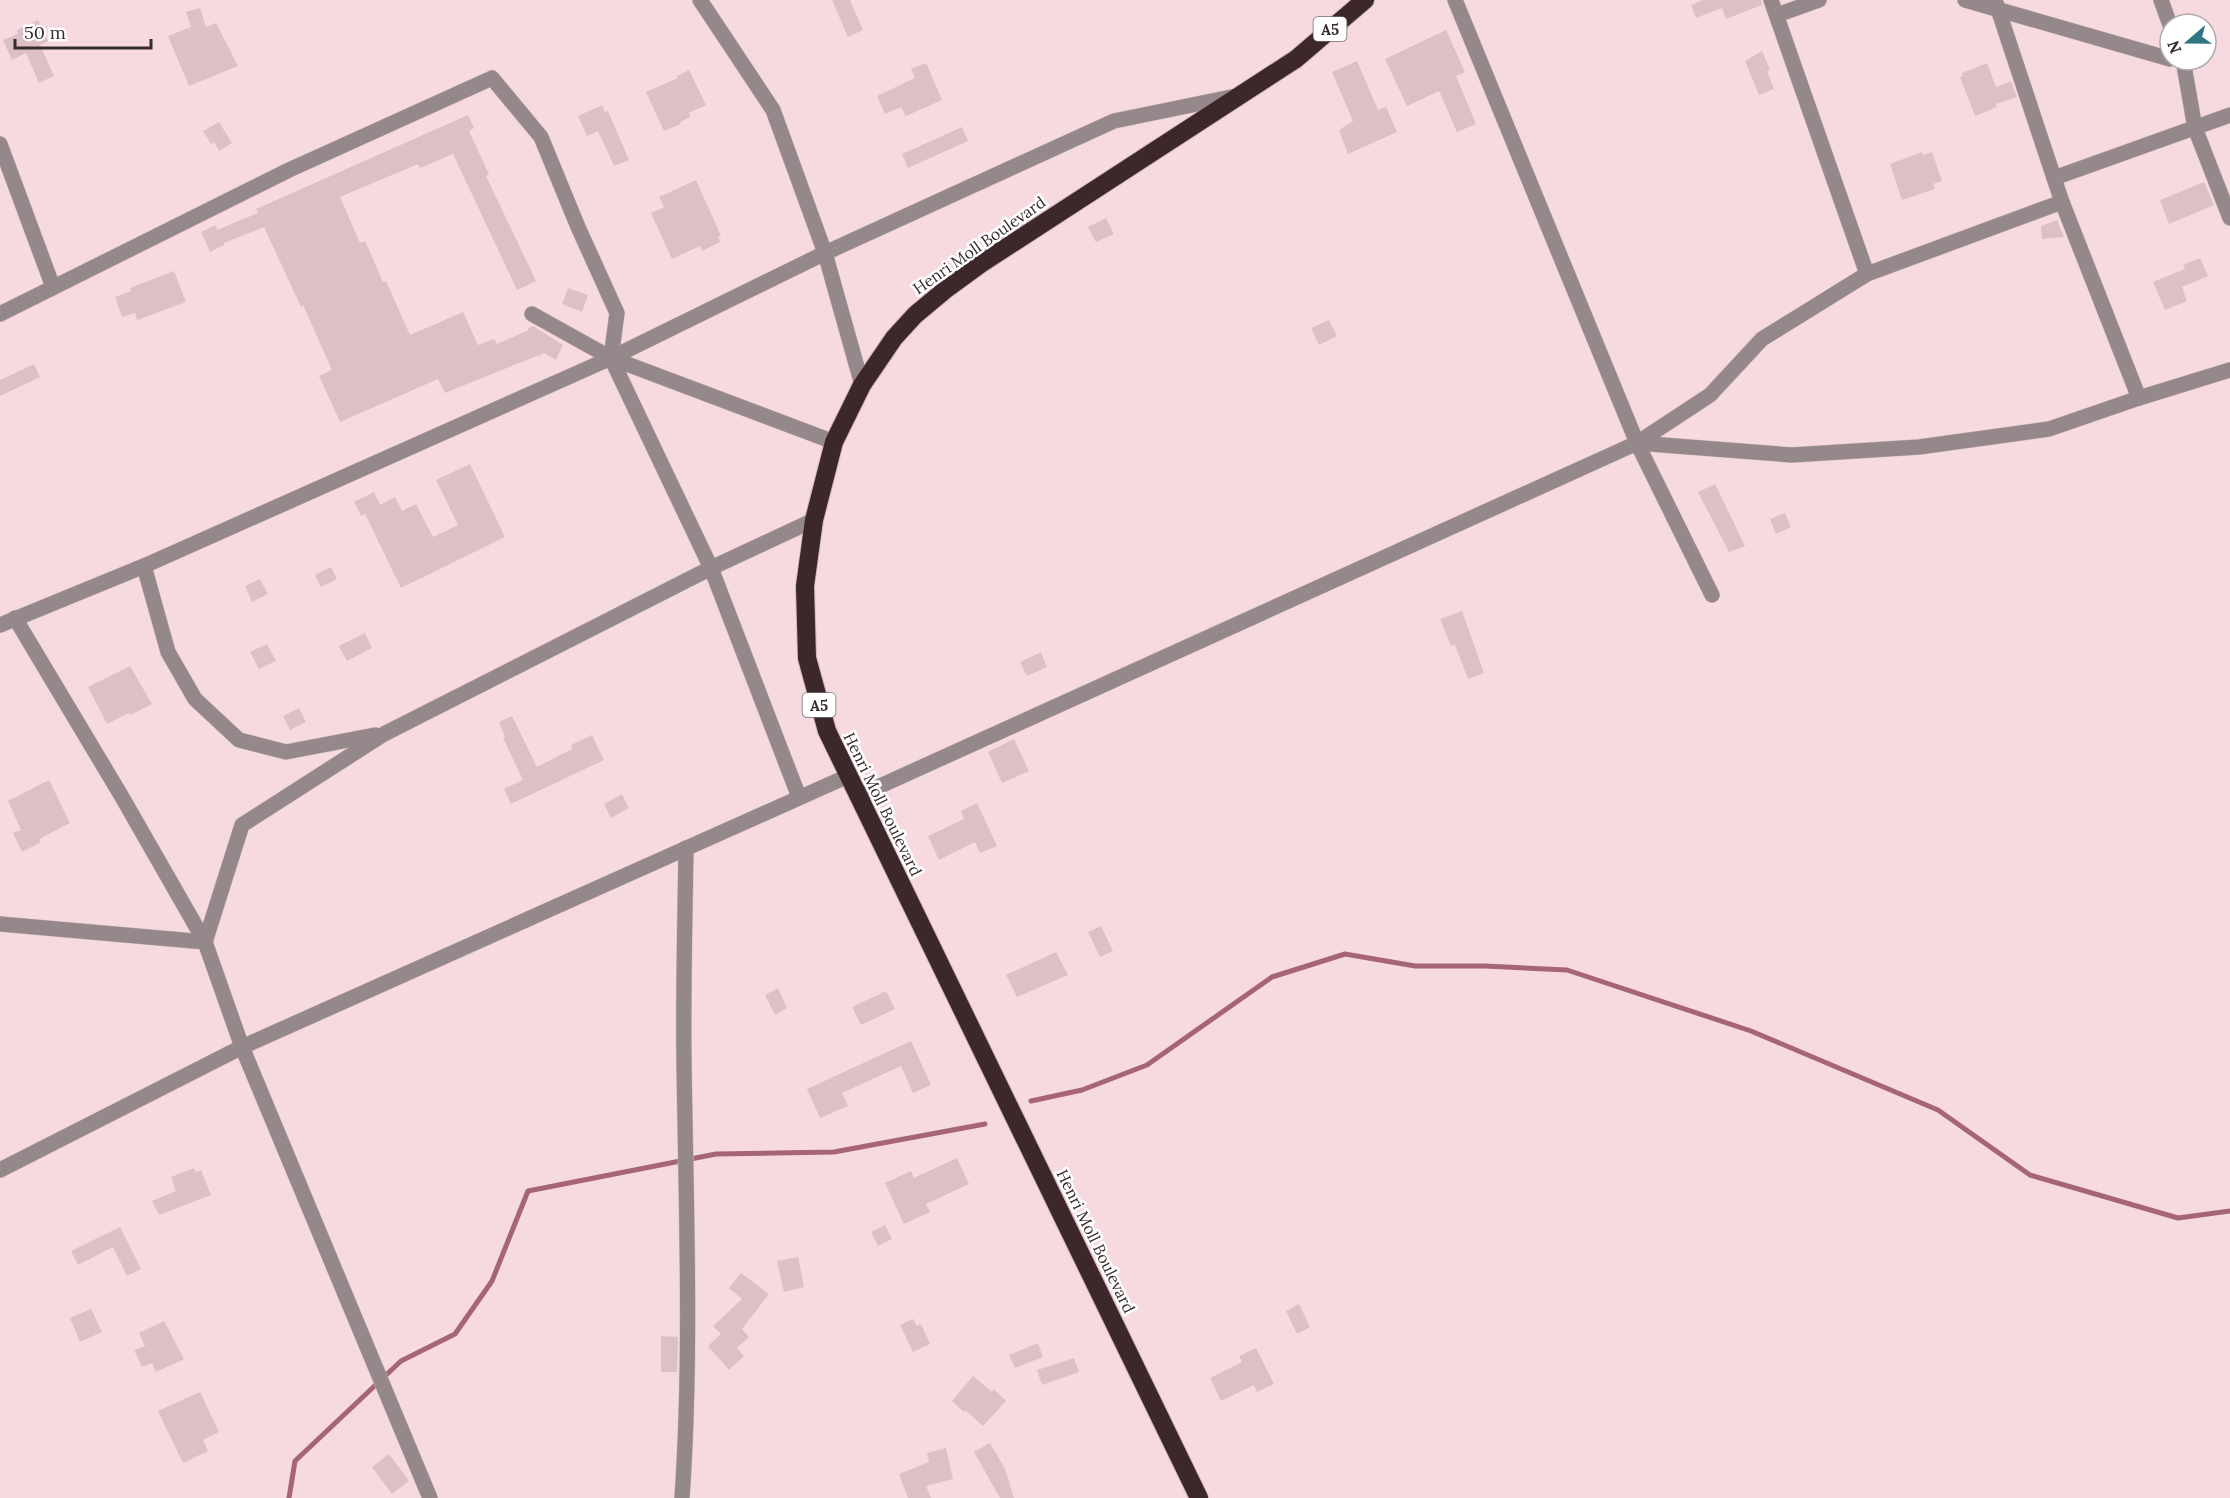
<svg xmlns="http://www.w3.org/2000/svg" width="2230" height="1498" viewBox="0 0 2230 1498" font-family="Lora,serif">
	<rect width="100%" height="100%" fill="#f7dae0"/>
	<g fill="none" stroke-linecap="round" stroke-linejoin="round">
		<g stroke="#a66575" stroke-width="5">
			<path d="M1031,1101L1082,1090L1147,1065L1272,977L1345,954L1415,966H1485L1567,970L1751,1031L1938,1110L2030,1175L2178,1218L2230,1211"/>
			<path d="M289,1498L295,1461L401,1361L455,1334L492,1281L528,1191L716,1154L834,1152L985,1124"/>
		</g>
	</g>
	<g fill="#ddc0c6">
		<path d="M832,0H850L863,30L848,37Z"/>
		<path d="M1703,0H1761L1762,5L1726,19L1722,8L1696,18L1691,5Z"/>
		<path d="M200,8L206,27L216,23L238,66L189,86L168,36L191,27L186,12Z"/>
		<path d="M38,20L48,41L40,45L54,76L39,83L26,53L12,60L3,40L18,34L17,30Z"/>
		<path d="M1446,30L1465,72L1456,76L1476,124L1457,132L1439,91L1407,106L1385,59Z"/>
		<path d="M1762,51L1770,70L1767,71L1774,89L1759,95L1745,61Z"/>
		<path d="M1357,61L1378,110L1386,107L1397,132L1348,154L1339,130L1353,121L1332,72Z"/>
		<path d="M926,63L942,100L906,116L901,107L885,114L877,96L915,78L911,69Z"/>
		<path d="M1987,63L1996,87L2011,81L2017,97L1996,104L1997,107L1975,116L1960,77L1963,76L1962,73Z"/>
		<path d="M689,70L706,105L689,113L690,117L680,122L681,124L664,131L646,92L678,78L677,76Z"/>
		<path d="M602,105L605,112L608,111L629,160L614,166L598,131L587,136L578,116Z"/>
		<path d="M468,115L474,128L469,131L489,174L486,176L536,281L517,290L453,154L420,168L418,164L340,197L360,243L365,241L383,282L386,281L410,335L463,312L478,345L494,339L497,344L529,330L528,328L533,326L563,345L556,360L544,353L541,354L540,357L539,355L445,393L438,379L340,422L319,376L332,370L303,305L301,307L264,227L224,243V245L210,252L201,232L216,225L217,230L258,213L256,209Z"/>
		<path d="M219,122L232,143L219,151L214,142L211,144L203,131Z"/>
		<path d="M962,127L968,141L908,168L902,154Z"/>
		<path d="M1922,152L1923,155L1932,152L1942,181L1933,184L1935,189L1902,200L1890,164Z"/>
		<path d="M696,180L721,236L718,237L720,242L702,251L700,246L672,259L651,213L664,207L659,197Z"/>
		<path d="M2204,182L2214,205L2169,224L2160,200Z"/>
		<path d="M1106,218L1114,234L1096,242L1088,227Z"/>
		<path d="M2057,220L2064,237L2042,239L2041,226Z"/>
		<path d="M2200,258L2208,276L2182,287L2187,301L2165,310L2153,282L2185,269L2183,265Z"/>
		<path d="M174,271L186,302L137,320L135,313L122,317L115,297L131,291L130,288Z"/>
		<path d="M568,288L588,295L582,312L562,304Z"/>
		<path d="M1329,320L1337,336L1319,345L1311,328Z"/>
		<path d="M34,364L40,377L0,396V380Z"/>
		<path d="M470,464L505,537L401,588L365,514L361,516L354,502L374,492L380,505L395,497L402,511L416,504L433,537L458,525L436,480Z"/>
		<path d="M1715,484L1745,546L1729,552L1698,492Z"/>
		<path d="M1785,513L1791,527L1776,534L1770,519Z"/>
		<path d="M331,567L337,579L321,587L315,575Z"/>
		<path d="M260,579L268,594L252,602L245,586Z"/>
		<path d="M1462,611L1484,673L1468,679L1455,645L1451,646L1440,619Z"/>
		<path d="M365,633L372,648L347,661L339,646Z"/>
		<path d="M267,644L276,661L259,669L250,652Z"/>
		<path d="M1041,652L1047,667L1027,676L1020,662Z"/>
		<path d="M130,666L152,704L131,715L129,713L107,724L88,687Z"/>
		<path d="M299,708L306,722L290,730L283,716Z"/>
		<path d="M512,716L537,767L572,749L571,745L592,735L604,760L511,804L504,789L523,780L503,738L505,737L499,722Z"/>
		<path d="M1014,739L1029,771L1002,783L988,752Z"/>
		<path d="M49,780L70,823L39,839L41,842L22,852L13,833L21,830L8,801Z"/>
		<path d="M622,794L629,808L611,818L604,804Z"/>
		<path d="M977,803L997,846L980,853L975,842L939,860L928,836L964,819L961,811Z"/>
		<path d="M1101,926L1113,951L1100,957L1088,932Z"/>
		<path d="M1056,952L1068,975L1017,997L1006,975Z"/>
		<path d="M778,988L787,1008L775,1015L765,995Z"/>
		<path d="M886,991L895,1009L861,1025L852,1007Z"/>
		<path d="M911,1041L931,1085L913,1093L901,1066L842,1093L848,1106L820,1118L807,1089Z"/>
		<path d="M957,1158L969,1184L926,1204L930,1212L904,1224L885,1183L911,1171L914,1178Z"/>
		<path d="M194,1168L196,1172L201,1170L211,1195L159,1215L152,1201L176,1191L171,1177Z"/>
		<path d="M885,1225L892,1239L878,1246L871,1232Z"/>
		<path d="M120,1227L141,1269L127,1276L113,1247L78,1265L71,1251Z"/>
		<path d="M798,1257L804,1287L784,1292L777,1261Z"/>
		<path d="M741,1273L769,1294L742,1329L749,1337L737,1348L744,1356L729,1370L708,1346L721,1334L713,1326L742,1299L729,1288Z"/>
		<path d="M1299,1304L1310,1327L1297,1334L1286,1311Z"/>
		<path d="M91,1309L102,1332L80,1342L70,1318Z"/>
		<path d="M913,1319L917,1326L921,1324L930,1344L913,1352L900,1325Z"/>
		<path d="M164,1321L184,1359L156,1372L152,1363L142,1367L134,1350L145,1346L139,1333Z"/>
		<path d="M661,1336L678,1337L677,1372H661Z"/>
		<path d="M1038,1343L1043,1357L1015,1368L1009,1355Z"/>
		<path d="M1256,1348L1274,1384L1257,1392L1254,1385L1221,1401L1210,1378L1242,1362L1239,1356Z"/>
		<path d="M1074,1358L1079,1372L1042,1385L1037,1370Z"/>
		<path d="M973,1376L992,1392L994,1389L1006,1401L983,1426L965,1410L964,1412L952,1401Z"/>
		<path d="M200,1392L219,1432L203,1440L208,1451L183,1463L158,1411Z"/>
		<path d="M990,1443L1005,1469L1014,1498H1000L974,1452Z"/>
		<path d="M946,1448L953,1479L926,1486L931,1498H908L899,1474L929,1462L927,1453Z"/>
		<path d="M389,1454L409,1481L392,1494L372,1467Z"/>
	</g>
	<g fill="none" stroke-linecap="round" stroke-linejoin="round">
		<defs>
			<g id="minor">
				<path d="M700,0L773,110L825,253L862,385"/>
				<path d="M1455,0L1637,443L1712,595"/>
				<path d="M1771,0L1867,274"/>
				<path d="M1965,0L2170,59"/>
				<path d="M1995,0L2062,202L2139,398"/>
				<path d="M2161,0L2170,25"/>
				<path d="M1777,15L1819,0"/>
				<path d="M2183,60L2195,128L2230,218"/>
				<path d="M0,144L53,287"/>
				<path d="M2054,178L2230,115"/>
				<path d="M0,314L289,170L492,78L541,137L578,227L617,313L611,358L834,442"/>
				<path d="M532,314L611,358L711,568L799,797"/>
				<path d="M1637,443L1792,455L1919,447L2049,429L2139,398L2230,370"/>
				<path d="M144,566L168,652L195,699L239,740L286,752L375,735"/>
				<path d="M15,618L122,797L205,942L242,1047L430,1498"/>
				<path d="M0,625L144,566L611,358L825,253L1114,121L1236,96"/>
				<path d="M858,796L1637,443L1710,395L1762,339L1867,274L2062,202"/>
				<path d="M0,924L205,942"/>
				<path d="M205,942L242,825L384,734L711,568L814,520"/>
				<path d="M0,1170L242,1047L848,776"/>
				<path d="M682,1498C692,1353 686,1207 684,1062C683,991 685,919 686,848"/>
			</g>
			<path id="highway" d="M1199,1498L827,731L807,658L805,586L814,520L834,442L862,385L894,338L915,315L945,290L982,263L1296,59L1365,0"/>
		</defs>
		<use href="#minor" stroke="#d0b7bc" stroke-width="16"/>
		<use href="#highway" stroke="#d0b7bc" stroke-width="20"/>
		<use href="#minor" stroke="#94888a" stroke-width="15"/>
		<use href="#highway" stroke="#3c272b" stroke-width="18"/>
	</g>
	<g text-anchor="middle" dominant-baseline="central" stroke-width="5" stroke-linejoin="round" paint-order="stroke">
		<g fill="#fff" stroke="#726b6c" stroke-width="1.5">
			<rect x="1313.5" y="17" width="33" height="24" rx="4.5"/>
			<rect x="802.5" y="693" width="33" height="24" rx="4.5"/>
		</g>
		<g font-size="15" font-weight="bold" fill="#362b2d">
			<text x="1330" y="29">A5</text>
			<text x="819" y="705">A5</text>
		</g>
		<g font-size="16" fill="#362b2d" stroke="#fff">
			<text transform="translate(979 245) rotate(-35)">Henri Moll Boulevard</text>
			<text transform="translate(883 804) rotate(64)">Henri Moll Boulevard</text>
			<text transform="translate(1096 1241) rotate(64)">Henri Moll Boulevard</text>
		</g>
	</g>
	<g transform="translate(2188 42) rotate(250)"><circle r="28" fill="#ffffff" stroke="#afaaab" stroke-width="1.5"/>
	<path d="M0-4.5L10 22L0 15L-10 22Z" fill="#307584"/>
	<text y="-9" font-size="16" font-weight="bold" text-anchor="middle" fill="#362b2d">N</text>
	</g>
	<path d="M15 39v9h136v-9" fill="none" stroke="#362b2d" stroke-width="3"/>
	<text x="24" y="39" font-size="18" fill="#362b2d" stroke="#ffffff" stroke-width="4.5" paint-order="stroke">50 m</text>
</svg>
